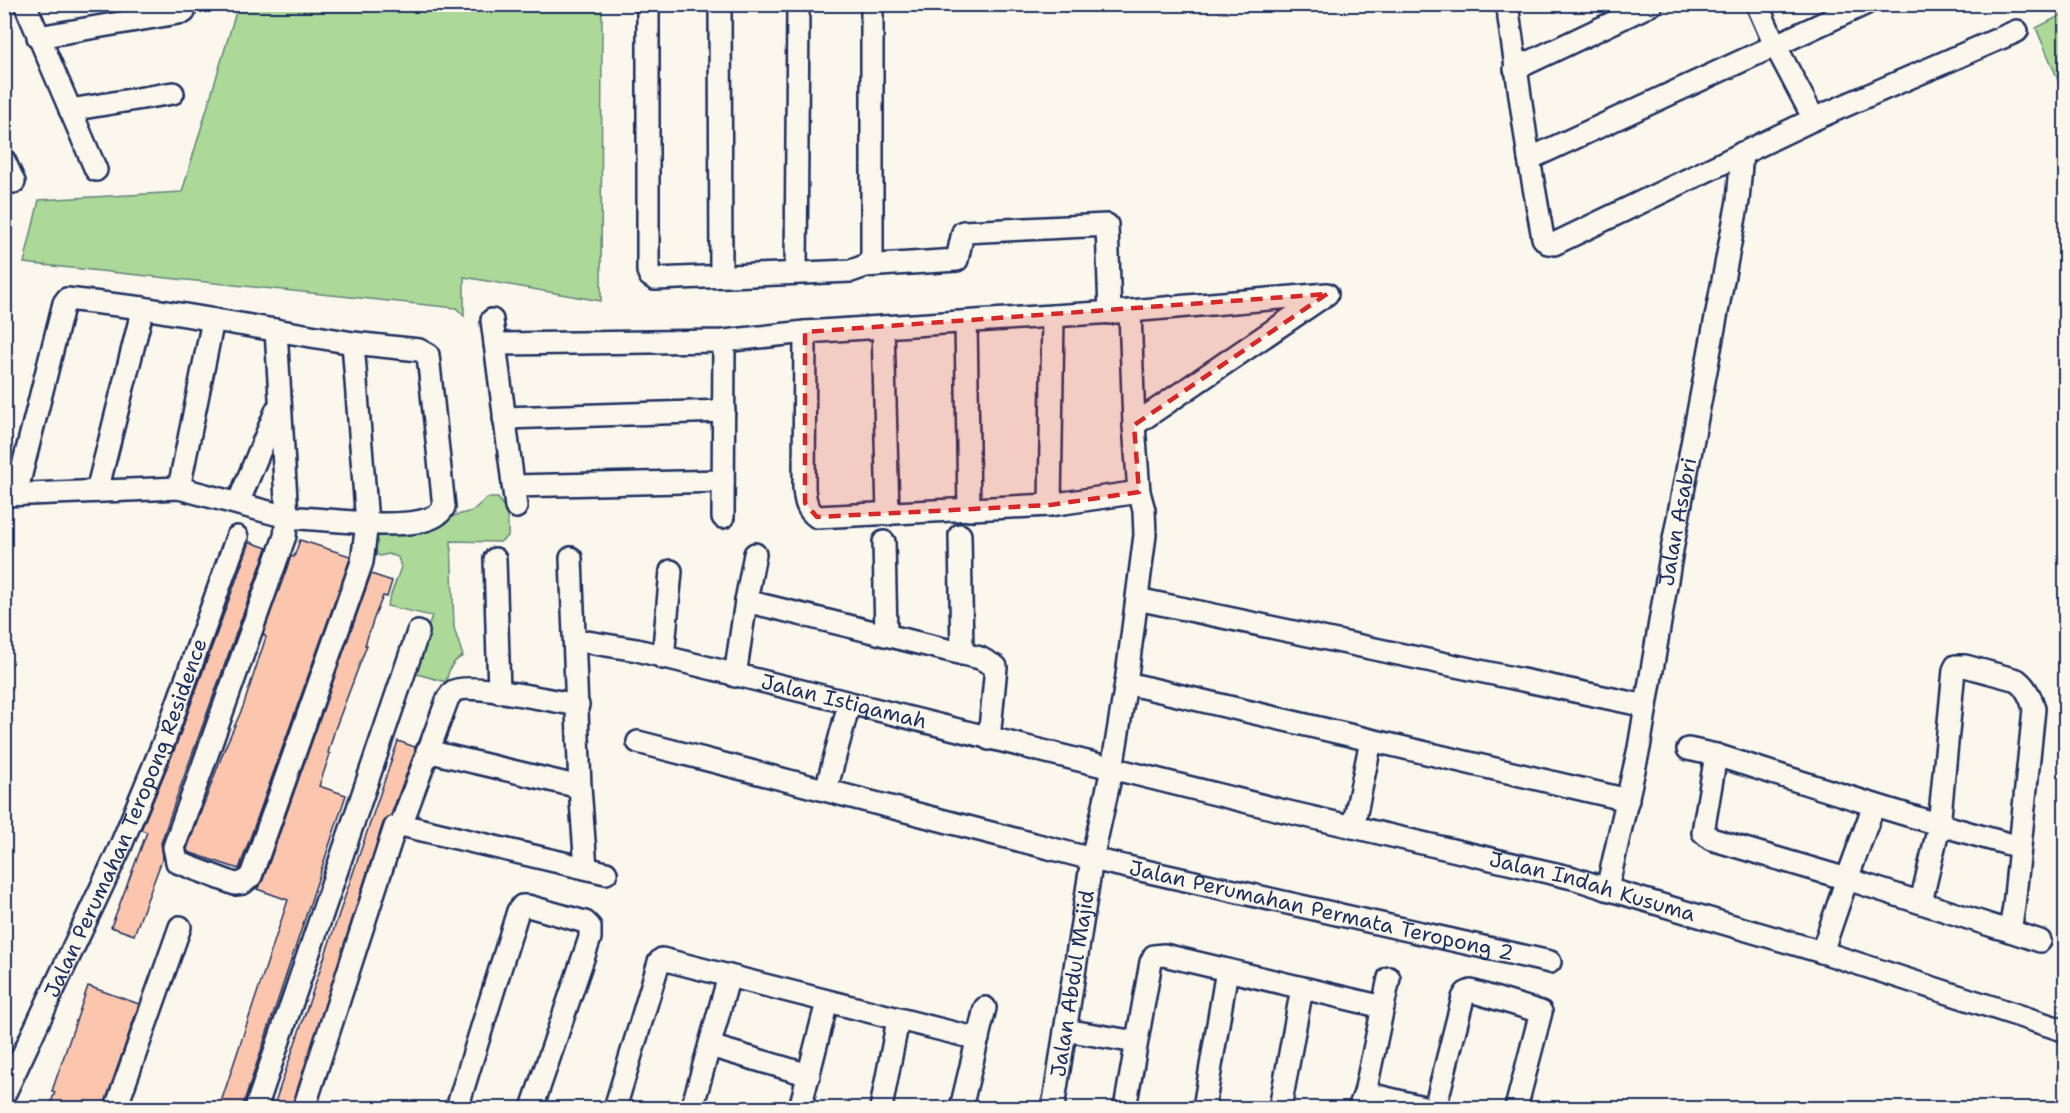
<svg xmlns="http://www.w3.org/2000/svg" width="2070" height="1113" viewBox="0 0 2070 1113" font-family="'Shantell Sans',sans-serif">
	<rect width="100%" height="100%" fill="#fbf7ec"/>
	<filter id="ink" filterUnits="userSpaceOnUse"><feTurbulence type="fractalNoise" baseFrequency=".0167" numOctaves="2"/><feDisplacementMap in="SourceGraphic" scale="12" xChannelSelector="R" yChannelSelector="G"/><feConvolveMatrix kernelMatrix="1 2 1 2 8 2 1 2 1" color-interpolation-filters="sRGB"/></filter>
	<g filter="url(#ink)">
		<g fill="#acd998" stroke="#64847b" stroke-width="1.5">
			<path d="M238,5H602L601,301L464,277V316L456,308L24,263L39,200L182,192Z"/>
			<path d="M2065,13V96L2036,28Z"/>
			<path d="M487,498H498C507,511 509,521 508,536L500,542L451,541L454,628L463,656C451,662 449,669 446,682L417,674L413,670L432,616L387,606L401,567L398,557L388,554L380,556L377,555L374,530L457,515L472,511Z"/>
		</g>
		<g fill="#fcc6ae" stroke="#1b2f5e" stroke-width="1.5">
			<path d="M300,540L350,556V559L239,869L188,852L187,849L224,750L243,707L266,637L263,634L291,556L294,557Z"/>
			<path d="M250,542L267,548L175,802L161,843L163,857L134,935L111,927L147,832L141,830L175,748Z"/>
			<path d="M371,574L392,581L387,597L383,596L374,618L365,645H367L335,729L328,753L330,754L319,786L346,795L242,1108H219L288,900L257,889L263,880Z"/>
			<path d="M398,741L415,747V751L391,815L383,823L292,1108H273Z"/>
			<path d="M88,986L139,1004L104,1108H49L55,1092L52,1091Z"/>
		</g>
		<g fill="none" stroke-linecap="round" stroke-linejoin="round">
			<defs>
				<g id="minor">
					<path d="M25,4L96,170"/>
					<path d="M648,4V271L650,276L655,279L851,271L868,265L872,255V4"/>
					<path d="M720,4L721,275"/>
					<path d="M1507,4L1529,159L1543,238L1548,243L1554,244L1814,119L1775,45L1757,4"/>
					<path d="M38,37L184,12"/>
					<path d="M1515,69L1652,4"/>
					<path d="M70,110L173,93"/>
					<path d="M1814,119L2017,31"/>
					<path d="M1529,159L1865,4"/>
					<path d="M4,160L14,182"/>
					<path d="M864,266L957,260L963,232L1107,225L1110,313"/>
					<path d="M796,272L798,4"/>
					<path d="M492,320L516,507"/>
					<path d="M966,322L969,510"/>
					<path d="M883,327L888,514"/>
					<path d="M276,330L287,517L285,536L174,847L177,862L235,884L243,883L251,876L362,562L367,523L353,343"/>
					<path d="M805,332L804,488C805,500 806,509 817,517L1050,505L1139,492"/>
					<path d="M495,344L724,341L805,332L1130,311L1327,294"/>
					<path d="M504,418L724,411"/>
					<path d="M1134,425L1324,296"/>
					<path d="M513,486L723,481"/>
					<path d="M179,488L213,320"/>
					<path d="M97,491L143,308"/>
					<path d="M4,495L179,488L287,517L380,524C398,524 435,525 444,507L428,355L419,350L353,343L143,308L67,299L64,303L16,494"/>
					<path d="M238,503L277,409"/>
					<path d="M1050,505L1053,316"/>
					<path d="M723,517L724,341"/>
					<path d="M960,535L962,654"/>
					<path d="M884,542L886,635"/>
					<path d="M571,558L580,787L586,868"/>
					<path d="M495,559L499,692"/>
					<path d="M1137,599L1646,706"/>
					<path d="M746,601L755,554"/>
					<path id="s1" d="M575,640L637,650L1280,810L1573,878L1607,889L1822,952L2066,1031"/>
					<path d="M663,658L671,571"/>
					<path d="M735,676L746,601L980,658L996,667L989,739"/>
					<path d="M1126,683L1628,800"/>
					<path id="s2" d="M638,742L1092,859L1550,962"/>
					<path d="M1688,749L1716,755"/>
					<path d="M427,751L580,787"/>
					<path d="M826,790L849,704"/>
					<path d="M1874,805L1847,879L1711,839L1703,832L1716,755C1817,787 1918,820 2020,847"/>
					<path d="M401,825L606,873"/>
					<path d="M1353,827L1371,741"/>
					<path id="s3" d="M1607,889L1639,748L1672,550L1738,201L1742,153"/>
					<path d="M2010,931L2040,941"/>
					<path d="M1822,952L1847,879L1996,927L2010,931L2014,906L2034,709C2031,697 2026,687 2017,680L1965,666H1956L1954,670L1939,826L1921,902"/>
					<path d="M1065,1030L1136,1042"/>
					<path d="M710,1046L809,1075"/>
					<path d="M1365,1093L1427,1108"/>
					<path id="s4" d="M4,1095L119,850L163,744L237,537"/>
					<path d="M116,1108L180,927"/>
					<path d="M256,1108L418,632"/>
					<path d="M304,1108L395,827L401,825L448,698C450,696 452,692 454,691C469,682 557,702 578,705"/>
					<path d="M457,1108L518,911L522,906H528L585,922L590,927V938L532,1108"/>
					<path d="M615,1108L659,962L662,959L978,1039"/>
					<path d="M692,1108L729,976"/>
					<path d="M800,1108L827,1002"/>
					<path d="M881,1108L898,1020"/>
					<path d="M961,1108L985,1008"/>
					<path id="s5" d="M1053,1108L1092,859L1112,769L1126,683L1145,535L1144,510L1139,492L1134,425L1130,311"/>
					<path d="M1125,1108L1151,962L1154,956L1164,955L1383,1007"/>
					<path d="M1204,1108L1227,970"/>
					<path d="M1280,1108L1302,988"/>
					<path d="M1359,1108L1365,1093L1389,978"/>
					<path d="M1435,1108L1463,998L1466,993L1471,991L1541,1012L1516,1108"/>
				</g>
			</defs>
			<use href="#minor" stroke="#1b2f5e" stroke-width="26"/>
			<use href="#minor" stroke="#fbf7ec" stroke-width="21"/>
		</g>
	</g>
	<path fill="#d62828" fill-opacity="0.2" stroke="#d62828" stroke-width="4.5" stroke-dasharray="12 8" stroke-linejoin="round" d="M1327,294L1134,425L1139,492L1050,505L817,517L805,503V332Z"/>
	<g text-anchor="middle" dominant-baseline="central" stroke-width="5" stroke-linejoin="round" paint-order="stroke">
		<g font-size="21" fill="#1b2f5e" stroke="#fbf7ec">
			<text stroke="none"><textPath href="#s3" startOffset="374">Jalan Asabri</textPath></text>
			<text stroke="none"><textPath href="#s1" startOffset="276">Jalan Istiqamah</textPath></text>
			<text stroke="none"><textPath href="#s4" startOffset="303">Jalan Perumahan Teropong Residence</textPath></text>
			<text stroke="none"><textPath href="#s1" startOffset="1047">Jalan Indah Kusuma</textPath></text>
			<text stroke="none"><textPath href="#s2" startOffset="704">Jalan Perumahan Permata Teropong 2</textPath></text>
			<text stroke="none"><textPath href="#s5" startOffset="126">Jalan Abdul Majid</textPath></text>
		</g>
	</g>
	<rect width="2070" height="1113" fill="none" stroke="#fbf7ec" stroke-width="24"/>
	<rect x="12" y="12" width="2046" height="1089" fill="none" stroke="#1b2f5e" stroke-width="2" filter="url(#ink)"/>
</svg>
